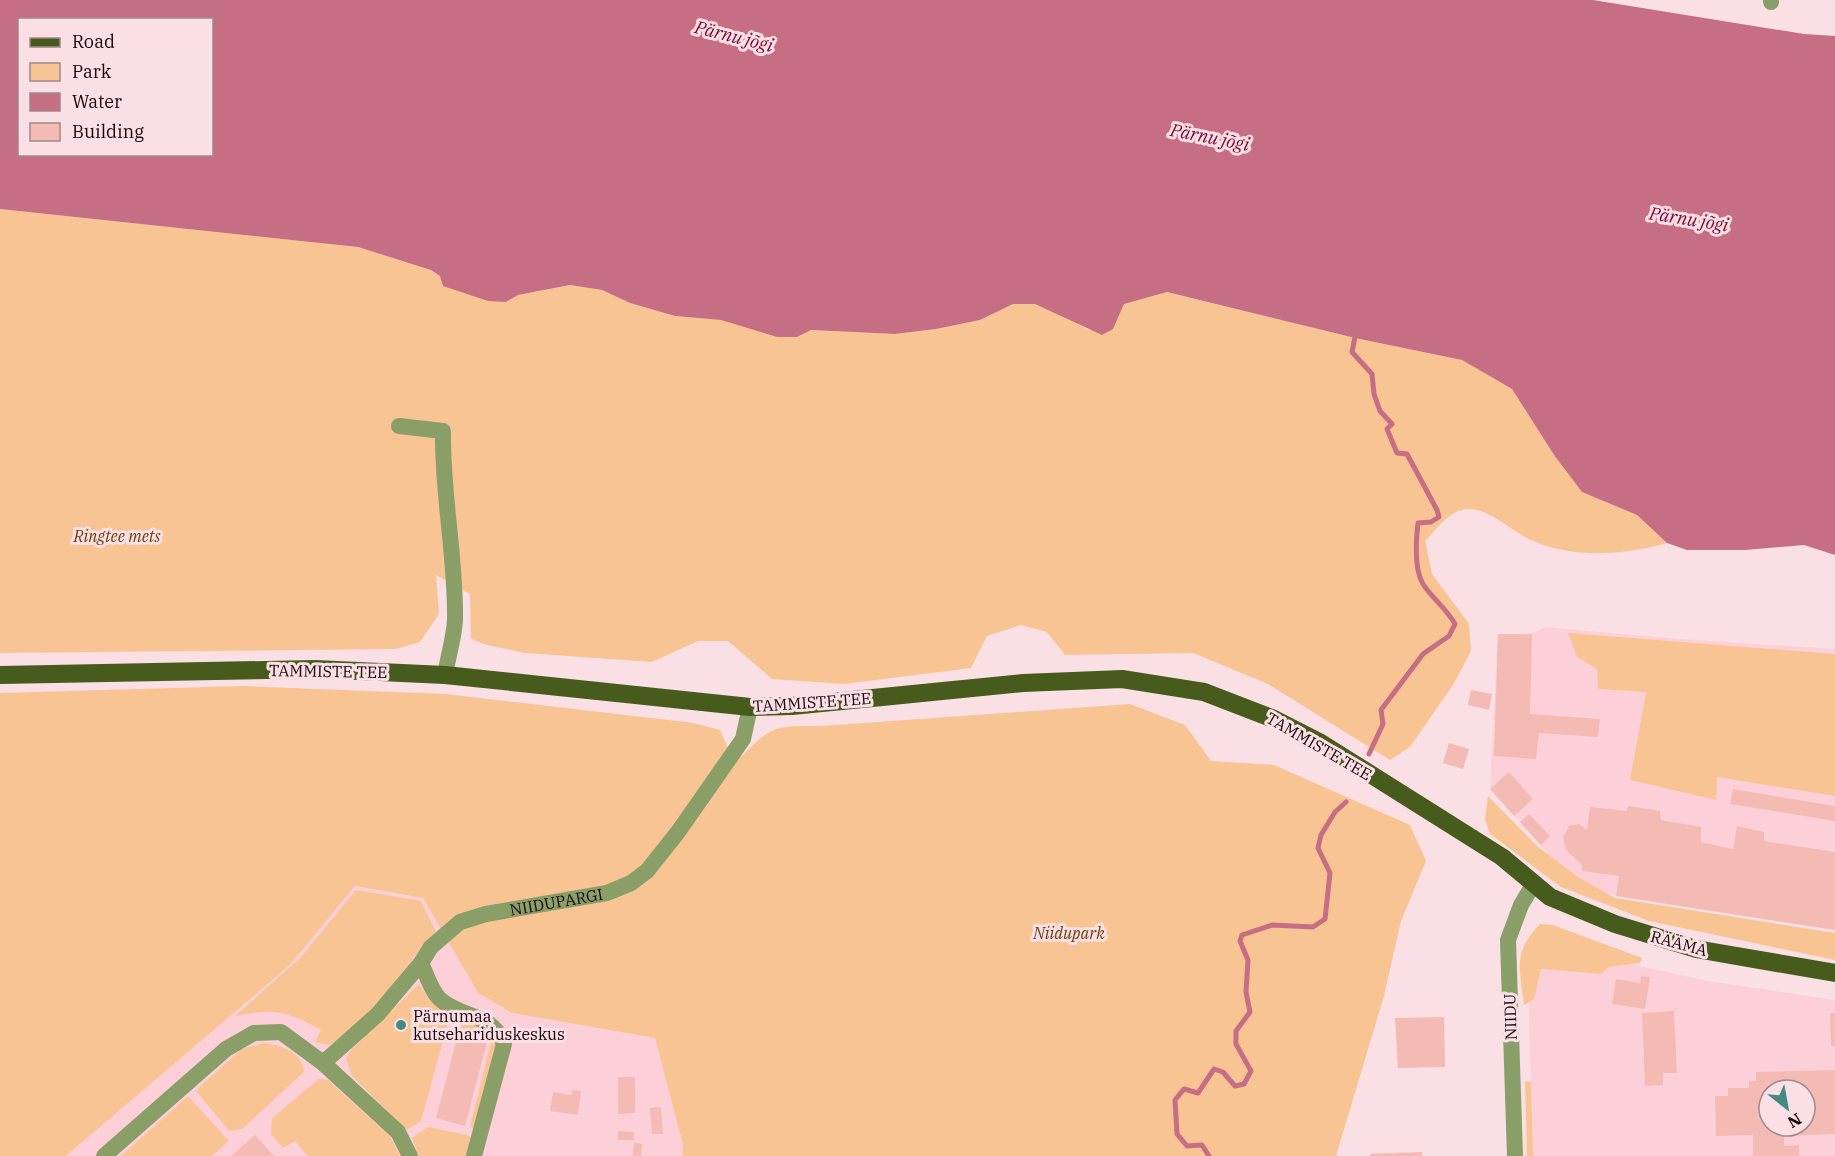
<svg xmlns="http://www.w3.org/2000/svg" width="1835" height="1156" viewBox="0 0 1835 1156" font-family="'IBM Plex Serif',serif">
	<rect width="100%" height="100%" fill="#fadfe4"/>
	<g fill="#fdd0d9" fill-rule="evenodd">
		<path d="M1545,627L1679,639L1835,649V930L1616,896L1573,882L1490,789L1498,634H1532Z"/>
		<path d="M354,886L423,898L478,993L512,1013L655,1038L683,1145V1156H66L289,966Z"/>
		<path d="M1527,950L1602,958L1708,981L1835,1000V1156H1533ZM1769,1090H1805V1126H1769Z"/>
	</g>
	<g fill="#f8c493">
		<path d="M0,209L358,247L431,270L440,276L506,302L518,295L571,285L602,290L630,303L675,316L721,320L777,337H797L811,330L895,334L936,329L980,320L1013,304H1035L1055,311L1088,330L1113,329L1124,304L1167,292L1355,338L1462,360L1512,389L1554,455L1582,492L1637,515L1667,543C1625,555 1572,559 1531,540C1511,531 1492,510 1469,509C1451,508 1436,530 1425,541L1432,574L1469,624L1471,651L1453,685L1410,747L1390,760L1268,684L1193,653L1065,655L1047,632L1021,625L987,636L971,668L844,684L772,679L728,641H698L652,662L525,653L487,645L471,639L470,594L436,575L439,614L420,642L396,649L0,653Z"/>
		<path d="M1568,633L1835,654V796L1717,777L1716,800L1630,780L1646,692L1598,689L1597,669L1577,657Z"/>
		<path d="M243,686L445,694L694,723L720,730L728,748L741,757C773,724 777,726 822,726L1130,704L1185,725L1211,761L1274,765L1410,825L1426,861L1401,921L1384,996L1336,1156H683V1145L655,1038L512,1013L478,993L423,898L355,886L289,966L66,1156H0V693Z"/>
		<path d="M1488,796L1537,846L1578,877L1615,898L1835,933V960L1649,921L1561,887L1490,834L1485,819Z"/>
		<path d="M356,890L421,901L436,932C401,969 374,1018 329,1045L315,1042L321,1030C285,1010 275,1009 235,1016L300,958Z"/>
		<path d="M1540,924L1553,925L1642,958L1640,963L1609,967L1601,974L1541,969L1534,999L1524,1005C1520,968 1512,954 1540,924Z"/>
		<path d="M419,984L429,999L450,1016L421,1121L407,1130L352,1076L346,1059L351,1050Z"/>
		<path d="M465,1020L493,1033L499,1045L477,1129L470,1127L492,1038L460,1028Z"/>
		<path d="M264,1043C283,1046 301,1051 304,1072L242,1129L229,1131L197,1092L198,1088L242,1049Z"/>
		<path d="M319,1079L328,1080L390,1136L400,1156H308L295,1141L283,1148L271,1134L272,1118Z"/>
		<path d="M1525,1081L1531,1082L1533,1156H1527Z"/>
		<path d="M188,1096L229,1141L212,1156H121Z"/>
		<path d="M428,1127L467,1135L474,1140L468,1156H419L412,1138Z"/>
	</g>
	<path fill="#c66e84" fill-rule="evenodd" d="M0,0H1593L1804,34L1835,36V555L1804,545L1745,550H1687L1667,543L1637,515L1582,492L1554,455L1512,389L1462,360L1355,338L1167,292L1124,304L1113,329L1102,335L1035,304H1013L980,320L936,329L895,334L811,330L797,337H777L721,320L675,316L630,303L602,290L570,285L518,295L506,302L488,301L443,286L440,276L431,270L358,247L0,209ZM20,20H212V154H20Z"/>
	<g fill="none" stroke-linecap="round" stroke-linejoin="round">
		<g stroke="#c66e84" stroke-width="5">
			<path d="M1356,332L1352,352L1372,374L1374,394L1380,411L1392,424L1387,429L1397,453L1407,454L1437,510L1439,517L1431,522L1418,523C1416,540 1414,569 1423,584C1431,597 1446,608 1455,624L1449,636L1423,654L1381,710L1383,724L1369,754"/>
			<path d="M1209,1156L1202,1145L1187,1146L1177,1134L1175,1100L1184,1089L1198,1093L1214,1069L1223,1072L1235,1086L1244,1084L1251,1071L1236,1044V1031L1250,1012L1246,992L1248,960L1240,941L1242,935L1272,925L1313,927L1325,919L1330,873L1318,848L1321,835L1335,812L1346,802"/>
		</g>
	</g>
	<g fill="#f4bab4" fill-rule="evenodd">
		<path d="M1498,634H1532L1530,714L1600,719L1598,737L1539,733L1536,759L1494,756Z"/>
		<path d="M1471,690L1492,694L1489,710L1468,705Z"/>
		<path d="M1449,743L1469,749L1463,769L1443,763Z"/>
		<path d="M1509,772L1533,799L1514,816L1490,789Z"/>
		<path d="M1733,789L1835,806V821L1730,804Z"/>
		<path d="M1628,806L1660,811L1661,820L1701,827V842L1733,849L1737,826L1764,832V841L1835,852V930L1616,896L1619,876L1582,871V865L1566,850L1563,837L1569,826L1579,824L1587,830L1590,807L1627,811Z"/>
		<path d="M1529,814L1550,836L1541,845L1520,822Z"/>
		<path d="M1641,976L1650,977L1645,1009L1612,1004L1616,979L1640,983Z"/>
		<path d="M1674,1011L1677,1073H1663V1085L1645,1086L1642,1013Z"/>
		<path d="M1830,1013H1835V1046H1831Z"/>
		<path d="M1444,1017L1445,1067L1398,1068L1395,1018Z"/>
		<path d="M459,1031L488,1038L465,1126L436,1118Z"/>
		<path d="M1835,1070V1134L1784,1136V1146L1799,1145V1156H1753V1135L1716,1136L1715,1096H1728V1088H1749V1081H1756V1072ZM1769,1090H1805V1126H1769Z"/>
		<path d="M618,1077H635V1113L618,1114Z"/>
		<path d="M572,1090L581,1091L578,1115L550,1111L553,1092L572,1095Z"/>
		<path d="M661,1107L663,1134H652L650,1108Z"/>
		<path d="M618,1131L634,1132V1140H618Z"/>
		<path d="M255,1135L274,1156H231Z"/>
		<path d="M634,1143L642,1144L641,1156H633Z"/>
		<path d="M1422,1152V1156H1370V1154Z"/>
	</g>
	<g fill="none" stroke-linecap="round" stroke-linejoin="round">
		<g stroke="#8a9e68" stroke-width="16">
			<path d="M1771,0V2"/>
			<path d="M399,426L443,431C442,495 456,557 455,620C454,638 448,657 445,675"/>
			<path d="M421,963C426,973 432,993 441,1000C463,1019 492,1012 504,1044L474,1156"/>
			<path id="s1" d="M323,1063L378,1014L421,963L431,947L460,922L486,914L607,893L631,883L647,871L678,832L743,739L750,707"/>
			<path d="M104,1156L226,1049L254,1033L281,1032L323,1063L398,1132L410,1156"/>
			<path d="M1515,1156L1508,940L1521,905L1533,885"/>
		</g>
		<path stroke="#475b1d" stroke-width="18" d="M0,675L315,669L445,675L750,707L792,706L1023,683L1122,679L1204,692L1274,719L1321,743L1502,857L1550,897L1615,924L1696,949L1835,973"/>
	</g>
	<circle fill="#458b82" stroke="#fadfe4" stroke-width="2" cx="401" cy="1025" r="6"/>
	<g text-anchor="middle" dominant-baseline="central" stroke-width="6" stroke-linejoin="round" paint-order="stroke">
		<g font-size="16" font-style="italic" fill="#6a3f09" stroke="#fadfe4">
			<text x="117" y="536">Ringtee mets</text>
			<text x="1069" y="933">Niidupark</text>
		</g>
		<g font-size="16" fill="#1a060b" stroke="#fadfe4">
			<text transform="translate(328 671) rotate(1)">TAMMISTE TEE</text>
			<text transform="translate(812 702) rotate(-4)">TAMMISTE TEE</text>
			<text transform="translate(1319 746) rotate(30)">TAMMISTE TEE</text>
			<text stroke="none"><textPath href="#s1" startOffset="296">NIIDUPARGI</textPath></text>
			<text transform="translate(1679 943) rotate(15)">RÄÄMA</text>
			<text transform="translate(1510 1017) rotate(-92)">NIIDU</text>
		</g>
		<g font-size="16" fill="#1a060b" stroke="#fadfe4" text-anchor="start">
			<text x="413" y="1016">Pärnumaa<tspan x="413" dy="18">kutsehariduskeskus</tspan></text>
		</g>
		<g font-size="18" font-style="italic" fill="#790737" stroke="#fadfe4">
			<text transform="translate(734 36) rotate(14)">Pärnu jõgi</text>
			<text transform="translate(1210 137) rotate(11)">Pärnu jõgi</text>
			<text transform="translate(1689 219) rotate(9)">Pärnu jõgi</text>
		</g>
	</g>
	<rect x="18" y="18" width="195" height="138" fill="#fadfe4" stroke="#a0888d" stroke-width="1.5"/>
	<rect x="30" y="38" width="30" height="9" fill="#475b1d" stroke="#a0888d" stroke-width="1.5"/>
	<text x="72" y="48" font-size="18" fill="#1a060b">Road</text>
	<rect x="30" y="63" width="30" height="18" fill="#f8c493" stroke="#a0888d" stroke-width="1.5"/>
	<text x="72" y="78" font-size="18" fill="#1a060b">Park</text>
	<rect x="30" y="93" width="30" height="18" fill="#c66e84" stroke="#a0888d" stroke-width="1.5"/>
	<text x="72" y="108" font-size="18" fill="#1a060b">Water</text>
	<rect x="30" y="123" width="30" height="18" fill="#f4bab4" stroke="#a0888d" stroke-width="1.5"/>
	<text x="72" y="138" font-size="18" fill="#1a060b">Building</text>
	<g transform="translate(1787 1108) rotate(149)"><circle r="28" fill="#fadfe4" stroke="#a0888d" stroke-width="1.5"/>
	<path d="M0-4.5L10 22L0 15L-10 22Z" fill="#458b82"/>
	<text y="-9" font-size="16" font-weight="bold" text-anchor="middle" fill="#1a060b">N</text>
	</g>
</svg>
